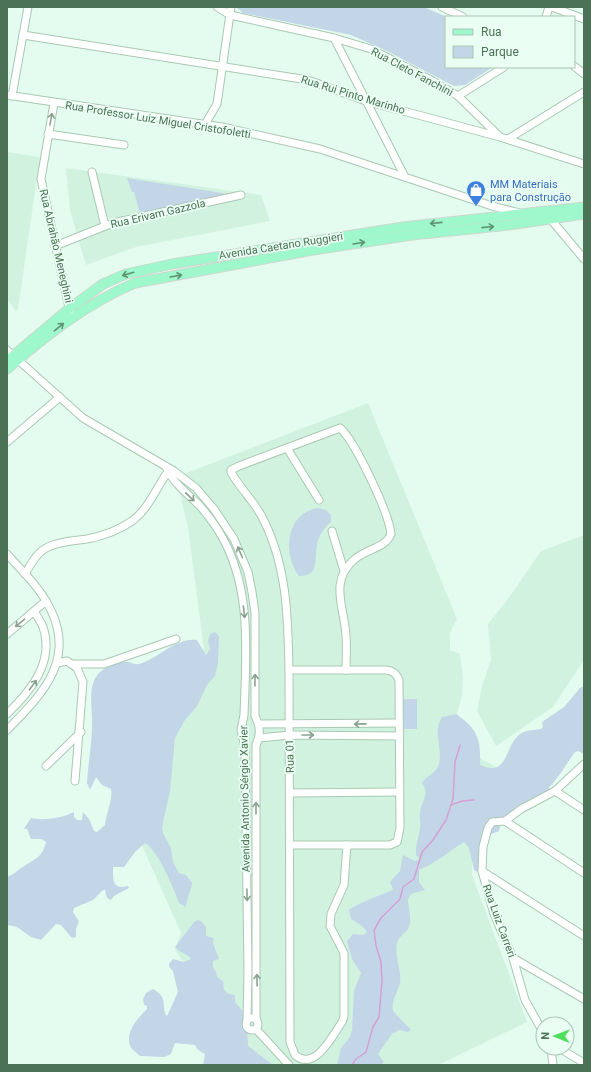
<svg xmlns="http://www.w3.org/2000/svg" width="591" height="1072" viewBox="0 0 591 1072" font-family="Roboto,sans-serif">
	<rect width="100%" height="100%" fill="#e4fbef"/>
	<g fill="#d2f2e0">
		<path d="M7,152L40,157L18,309L16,311L7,299Z"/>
		<path d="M66,168L261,195L270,221L136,247L86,265L70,210Z"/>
		<path d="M368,403L457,619L450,633V650L460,654L463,677L462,695L457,714L473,755L509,773L472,840V875L527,1022L438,1065H260L233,1036L175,950L181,933L136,832L183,669L204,649L188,528L176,477Z"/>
		<path d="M584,535V660L553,707L496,746L477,711L482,686L491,660L488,624L508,599L541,551Z"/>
	</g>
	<g fill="#c3d6e8">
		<path d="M236,7H424L447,17L446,67H493L465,85L454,86L385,50L351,35L243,13Z"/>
		<path d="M127,178L235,195L140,214L134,192H132Z"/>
		<path d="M318,508L326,510L331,515V522C325,526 318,537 317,545C314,559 320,576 299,576C282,553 286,513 318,508Z"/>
		<path d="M215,632L219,636L218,663L215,676L207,685L197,706L185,720L175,738L170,791L162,827L163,833L171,848L173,862L179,873L186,875L192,883C191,891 186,901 186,907L179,903C174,889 158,850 145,843L135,852L124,867H113C113,880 112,890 128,886L129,888L114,896L111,900L107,898L105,890H103L93,900L74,908L73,912L79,921L76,929V937L72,938L61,925L56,924L41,940L31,937L17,927L8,925L7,877C14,875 17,870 23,867C36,858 42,858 46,842L42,839H31L27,829H24L31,818C45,821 62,818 74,812V817L77,820H82L83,812L89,819L94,831L97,832L105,825C106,814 113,800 111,789L102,785L96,777L90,790L87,783C88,764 92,745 92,725C93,707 85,681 104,669C109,666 119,662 124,662C135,661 132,668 147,661C162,654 179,637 197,640L206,655L210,649L208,641L210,634Z"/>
		<path d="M584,686V754L578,751L575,752C569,760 555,783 549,787L551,794L521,814L502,819L499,831L489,835L486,838C488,850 488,864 479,873L474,870L469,848L464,842C448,852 436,863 419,870V882L425,890L411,894L408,899C408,907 413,922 408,929C404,934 399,937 397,943C394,957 402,970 400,983C398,991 391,1002 393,1010C394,1013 408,1026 411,1030L408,1032L399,1030L392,1034L378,1054L384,1062L381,1065H337L341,1048L350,1037L352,1030L354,991L361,973L352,959L347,941L353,934L363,935L367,932L362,926L351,919L349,910C356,904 383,894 393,890L390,882L400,871L403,855L415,861L420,859L416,855C415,846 419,837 420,828C421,822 419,817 420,812C422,801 430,792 422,783C427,775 436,774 439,764C443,747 432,733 442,717L456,714C478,729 481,740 480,765C509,778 504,746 520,734C525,730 535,730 541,729L543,727L542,722L564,707L580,688Z"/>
		<path d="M403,699H417V729H404Z"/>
		<path d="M198,920L201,921L206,927V936L214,938L213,943L219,959L213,961V967L216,972L217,977L223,981L224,990L229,994L235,995V1002L247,1016L248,1046L273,1065H203L205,1054L198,1050L195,1045L175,1043L171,1054L164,1057L140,1056L131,1048C124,1033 137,1019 147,1009V1006L144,1005L143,999L146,993L153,989C170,998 160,1008 167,1016L178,992L173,971L169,967V964L173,959L184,962L191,959C187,953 179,953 175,947L194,922Z"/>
	</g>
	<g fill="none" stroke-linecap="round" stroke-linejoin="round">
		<g stroke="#d5a0d3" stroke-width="1.5">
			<path d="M451,805L462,801L474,800"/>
			<path d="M352,1065L356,1059L366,1052L373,1027L379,1017L382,981L381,962L376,946L374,930L381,918L400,899L403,887L414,879L422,852L433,840L446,820L453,799L455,762L460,745"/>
		</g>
		<defs>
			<g id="minor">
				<path d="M217,7L230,15L334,38L371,49L433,81L458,96L498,135"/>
				<path d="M442,7L463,17"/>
				<path d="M552,7L584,19"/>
				<path d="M546,17L549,7"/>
				<path d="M23,35L308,80L366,101L500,137L584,164"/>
				<path d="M334,38L405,177"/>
				<path d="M574,66L584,74"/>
				<path d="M7,95L222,127L320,149L492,206L520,213"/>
				<path d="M12,96L28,7"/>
				<path d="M458,96L504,67"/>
				<path d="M54,103L41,179L70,312"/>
				<path d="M204,126L217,104L231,7"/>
				<path d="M48,134L124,145"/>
				<path d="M508,139L584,92"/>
				<path d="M92,172L105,226"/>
				<path d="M548,216L584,259"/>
				<path d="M55,246L113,223L241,195"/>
				<path d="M7,350L83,418L174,471L196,488L214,509L234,539L248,572L252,592L255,613V716C260,726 261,734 256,745V1019"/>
				<path d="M7,442L60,397"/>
				<path d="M287,448L319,500"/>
				<path d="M166,467C173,483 188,494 200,506C206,513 213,522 218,530C253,585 246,653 244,715L241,730L245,747L248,970L247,1021"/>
				<path d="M332,531L344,571"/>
				<path d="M7,554C20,569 36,583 46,601C79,656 45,692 7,730"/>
				<path d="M25,574C31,564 37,552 48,547C60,541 74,541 87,539C103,536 119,530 132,521C150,508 157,485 170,469"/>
				<path d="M7,634L46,601"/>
				<path d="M58,663L67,661L77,668L83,682L75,781"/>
				<path d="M71,664H104L176,639"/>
				<path d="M289,670H386C393,671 396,673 399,680L400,828L397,842L390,845H290"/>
				<path d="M346,670C346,659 347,648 346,636C345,609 328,581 355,559C366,549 386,548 391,534C389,513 355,441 340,428L239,466L231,470V472C239,487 252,499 261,515C287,563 288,616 289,670L290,1042L295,1055C315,1072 333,1035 342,1022L344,1017V953L330,926L331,914L344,885L347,845"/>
				<path d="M7,714C30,692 55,662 43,627C41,622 37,616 34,611"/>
				<path d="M259,724L399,723"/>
				<path d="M259,738L290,735L399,736"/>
				<path d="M46,766L81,732"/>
				<path d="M555,791L584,810"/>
				<path d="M290,793L398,792"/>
				<path d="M505,821L584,873"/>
				<path d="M482,871L584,936"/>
				<path d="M513,958L584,999"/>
				<circle cx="252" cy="1024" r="6"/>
				<path d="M256,1029L289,1065"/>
				<path d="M543,1032L525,1000L513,958L494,914L482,871L483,847L488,828L492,822L505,821L521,809L555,791L584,764"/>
				<path d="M551,1048L553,1065"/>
				<path d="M559,1048L584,1063"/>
			</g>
			<g id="major">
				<path d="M7,361L70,308L103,284L126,274L172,264L403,227L584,207"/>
				<path d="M7,369C46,336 87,303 135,283L313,250L412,235L509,225L584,214"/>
			</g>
		</defs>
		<use href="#minor" stroke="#a9c9b3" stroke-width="9"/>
		<use href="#major" stroke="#cdd8cf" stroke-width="11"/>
		<use href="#minor" stroke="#fff" stroke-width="7"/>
		<use href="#major" stroke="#9ff7cc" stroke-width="9"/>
	</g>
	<defs><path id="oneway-shaft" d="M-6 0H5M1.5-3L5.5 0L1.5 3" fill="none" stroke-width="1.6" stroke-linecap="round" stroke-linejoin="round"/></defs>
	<g stroke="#8aa390">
		<use href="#oneway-shaft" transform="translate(51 119) rotate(-80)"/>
		<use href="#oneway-shaft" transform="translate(190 497) rotate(44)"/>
		<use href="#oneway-shaft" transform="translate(240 552) rotate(-113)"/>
		<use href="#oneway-shaft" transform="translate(244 612) rotate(84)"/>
		<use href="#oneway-shaft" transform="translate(20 623) rotate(140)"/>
		<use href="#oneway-shaft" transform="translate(255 680) rotate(-89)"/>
		<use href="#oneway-shaft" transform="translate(33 685) rotate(-53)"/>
		<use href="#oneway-shaft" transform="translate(360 724) rotate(179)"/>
		<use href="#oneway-shaft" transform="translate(308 735)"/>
		<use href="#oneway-shaft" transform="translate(256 808) rotate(-90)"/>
		<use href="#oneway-shaft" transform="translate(247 895) rotate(89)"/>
		<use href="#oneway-shaft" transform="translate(257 980) rotate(-91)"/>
	</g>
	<g stroke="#609372">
		<use href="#oneway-shaft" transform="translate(436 223) rotate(174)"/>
		<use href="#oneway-shaft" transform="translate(488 227) rotate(-6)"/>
		<use href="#oneway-shaft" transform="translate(359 243) rotate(-9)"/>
		<use href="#oneway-shaft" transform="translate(128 274) rotate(164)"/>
		<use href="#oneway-shaft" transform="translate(176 276) rotate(-10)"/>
		<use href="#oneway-shaft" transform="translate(59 327) rotate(-39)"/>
	</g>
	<defs>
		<symbol id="shop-pin" viewBox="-11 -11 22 30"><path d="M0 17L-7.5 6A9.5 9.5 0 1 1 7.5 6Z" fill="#3f7fe0" stroke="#eafef4"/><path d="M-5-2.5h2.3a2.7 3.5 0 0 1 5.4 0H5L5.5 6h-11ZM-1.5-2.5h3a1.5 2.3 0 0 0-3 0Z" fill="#fff"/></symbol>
	</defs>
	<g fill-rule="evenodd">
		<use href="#shop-pin" x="465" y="179" width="22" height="30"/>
	</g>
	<g text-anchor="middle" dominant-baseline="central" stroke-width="3.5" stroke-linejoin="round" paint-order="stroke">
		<g font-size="11" fill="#4b7254" stroke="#eafef4">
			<text transform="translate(412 72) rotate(28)">Rua Cleto Fanchini</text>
			<text transform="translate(353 95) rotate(17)">Rua Rui Pinto Marinho</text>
			<text transform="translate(158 120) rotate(9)">Rua Professor Luiz Miguel Cristofoletti</text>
			<text transform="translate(158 214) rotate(-13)">Rua Erivam Gazzola</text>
			<text transform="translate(56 246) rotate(77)">Rua Abrahão Meneghini</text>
			<text transform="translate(281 246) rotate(-9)">Avenida Caetano Ruggieri</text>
			<text transform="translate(290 756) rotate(-91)">Rua 01</text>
			<text transform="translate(245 799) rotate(-91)">Avenida Antonio Sérgio Xavier</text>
			<text transform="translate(499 921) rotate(70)">Rua Luiz Carreri</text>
		</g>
		<g font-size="11" fill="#366cbe" stroke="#eafef4" text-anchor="start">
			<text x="490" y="184">MM Materiais<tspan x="490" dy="13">para Construção</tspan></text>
		</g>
	</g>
	<rect width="591" height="1072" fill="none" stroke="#4b7254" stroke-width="16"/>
	<rect x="445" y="16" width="130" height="52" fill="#eafef4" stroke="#aac6b4"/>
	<rect x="453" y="29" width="20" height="6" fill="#9ff7cc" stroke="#aac6b4"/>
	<text x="481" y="36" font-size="12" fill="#4b7254">Rua</text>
	<rect x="453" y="46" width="20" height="12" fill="#c3d6e8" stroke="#aac6b4"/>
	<text x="481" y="56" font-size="12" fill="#4b7254">Parque</text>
	<g transform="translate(555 1036) rotate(271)"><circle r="19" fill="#eafef4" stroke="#aac6b4"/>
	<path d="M0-3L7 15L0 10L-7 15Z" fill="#4fdf5e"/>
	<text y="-6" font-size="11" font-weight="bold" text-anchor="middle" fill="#4b7254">N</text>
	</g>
</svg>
